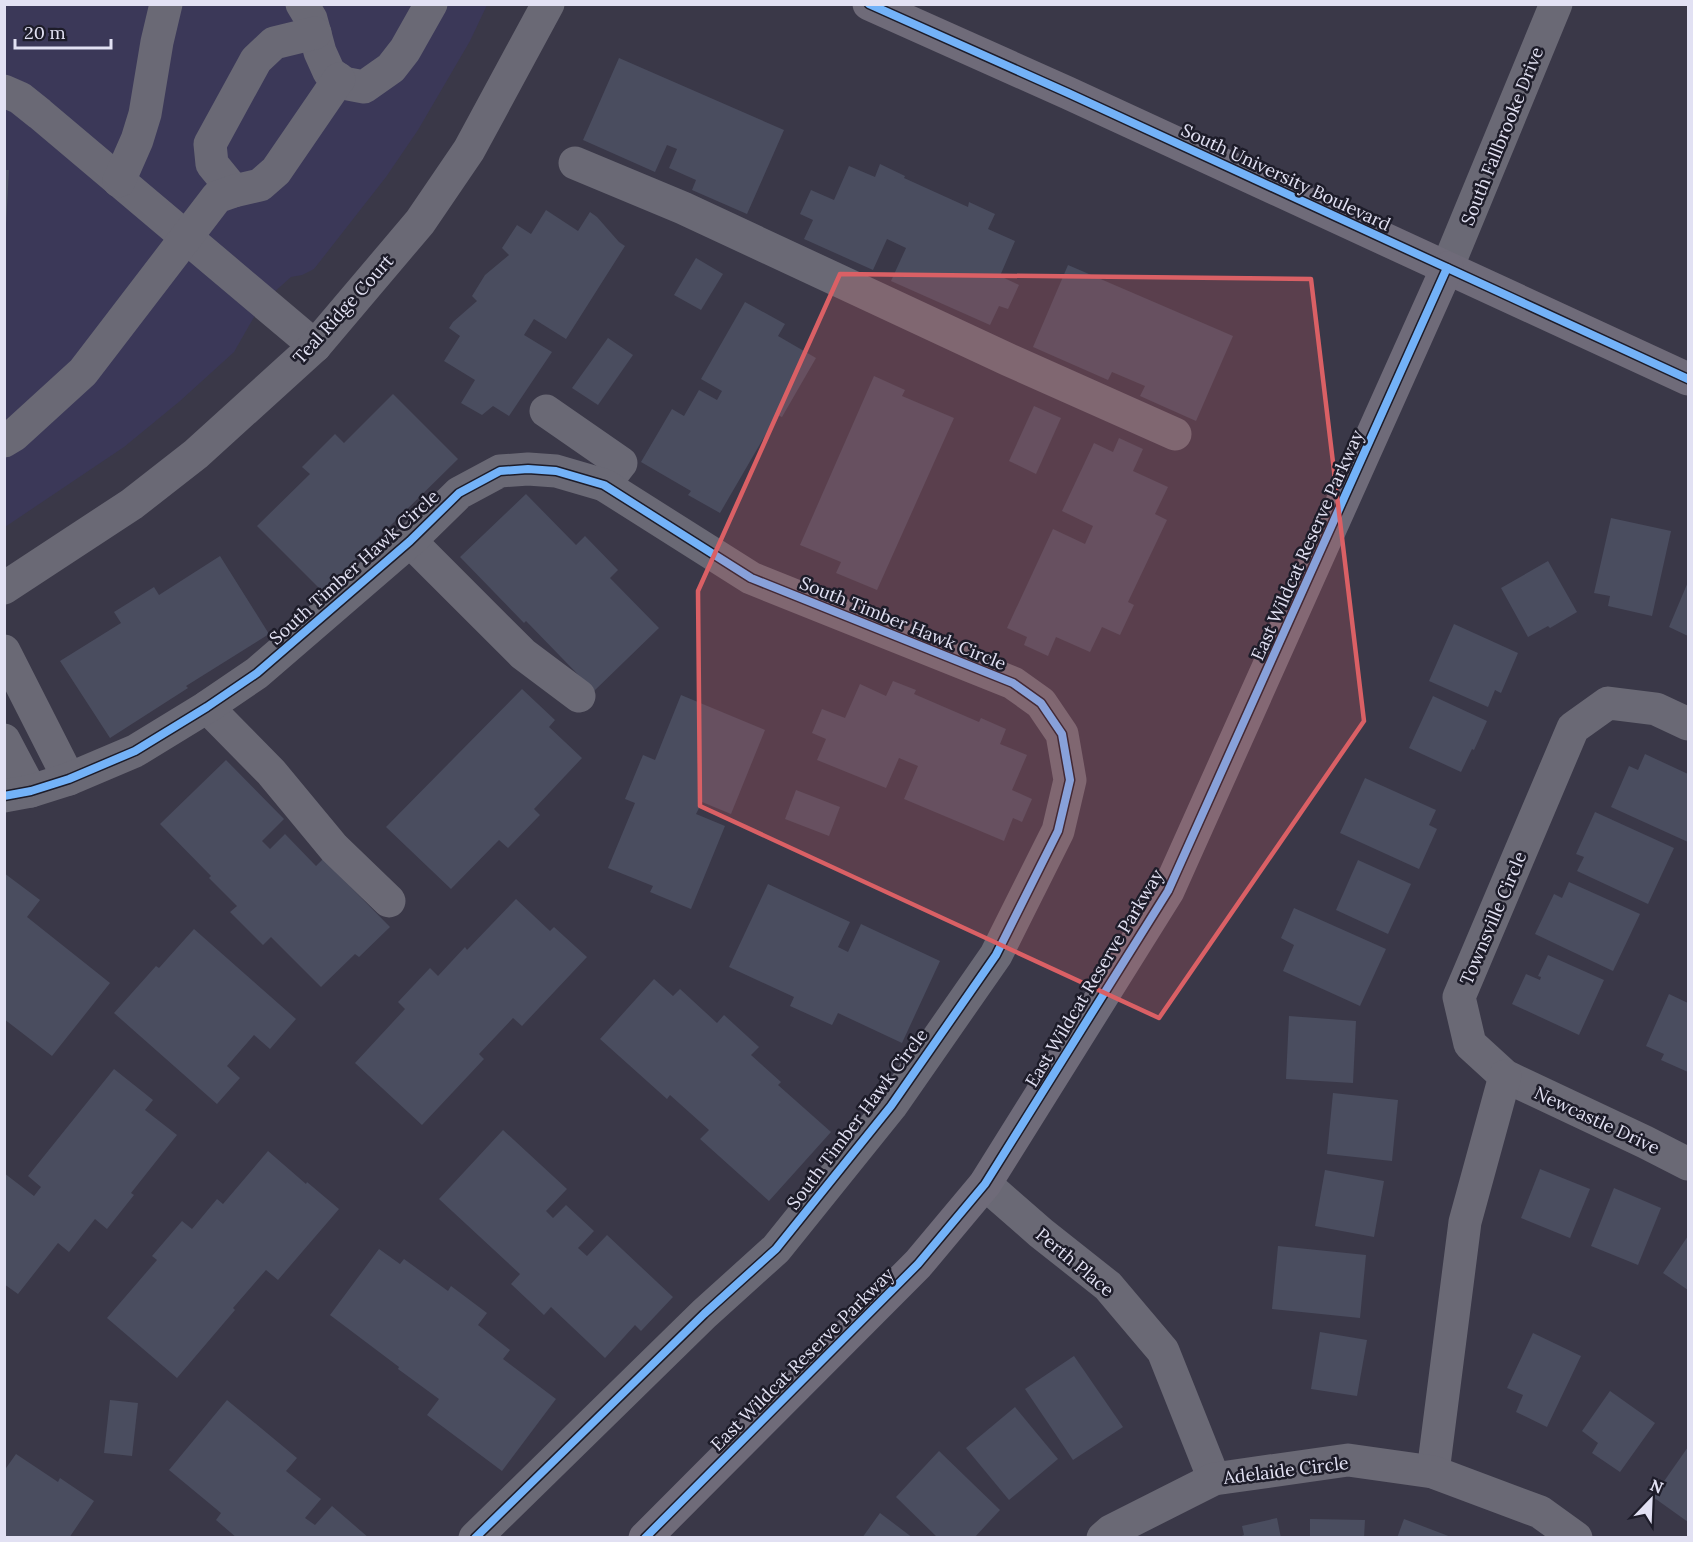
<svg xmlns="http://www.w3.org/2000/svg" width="1693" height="1542" viewBox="0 0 1693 1542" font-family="Lora,serif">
	<rect width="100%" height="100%" fill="#3a3848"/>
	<path fill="#3b3858" d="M5,5H487L470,41L418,130L386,177L314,269L302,275L291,277L262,303L234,352L180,401L124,447L5,527Z"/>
	<g fill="#4a4d5f">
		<path d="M619,58L784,130L747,214L692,190L696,180L669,168L677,149L667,145L655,172L583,140Z"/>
		<path d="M880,164L905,176L904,178L968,207L969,202L995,214L988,229L1015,241L1000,276L1019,285L1008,309L999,306L990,325L891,281L906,248L887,239L873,270L804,239L813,220L800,214L811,190L834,200L849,166L875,177Z"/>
		<path d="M4,170H9L6,224H4Z"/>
		<path d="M546,210L578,231L590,212L597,217L619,242L625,246L566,339L534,319L524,335L552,352L509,416L493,406L482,415L461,403L475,380L444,361L460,336L449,328L453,322L477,301L472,296L485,275L509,255L502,248L517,225L531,234Z"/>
		<path d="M696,258L723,274L701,310L674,295Z"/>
		<path d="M1068,265L1233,336L1196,421L1140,396L1145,386L1112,372L1108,380L1033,347Z"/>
		<path d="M745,302L785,324L778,336L816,358L782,417L777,415L720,513L688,495L691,491L641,462L672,409L684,416L699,390L717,400L722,391L701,379Z"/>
		<path d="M608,338L633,355L598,405L572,388Z"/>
		<path d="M874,376L905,390L902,396L954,418L877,590L836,573L841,562L800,545Z"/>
		<path d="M393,394L458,459L323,592L257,526L310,474L302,467L335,434L344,443Z"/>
		<path d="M1034,406L1061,418L1036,474L1009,461Z"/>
		<path d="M1119,438L1143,449L1133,471L1168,487L1155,514L1167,520L1128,602L1134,605L1120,635L1102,627L1090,652L1056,637L1048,656L1024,645L1027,637L1007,628L1053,529L1085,544L1093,526L1062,511L1094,443L1113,452Z"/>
		<path d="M526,494L576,545L585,536L618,570L610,578L659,628L594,691L526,621L524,623L460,557Z"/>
		<path d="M1611,518L1671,531L1652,616L1608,606L1610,596L1594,593Z"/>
		<path d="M220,556L269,634L186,686L188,688L110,738L60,661L121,623L114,612L154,587L159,595Z"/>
		<path d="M1548,561L1577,612L1550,628L1548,626L1528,637L1501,588Z"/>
		<path d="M1688,582V636L1669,627Z"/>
		<path d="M1454,624L1518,653L1501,693L1495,690L1488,707L1429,681Z"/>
		<path d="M893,681L916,690L914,694L979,722L981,718L1006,729L1000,744L1027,755L1012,790L1032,799L1022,822L1013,818L1004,841L904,799L918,766L899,758L886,788L817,760L826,739L812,733L822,709L845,718L860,684L886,696Z"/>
		<path d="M522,689L555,720L549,727L582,758L534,809L540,815L508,848L499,840L451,889L386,827Z"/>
		<path d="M681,695L765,730L731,814L702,802L696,814L725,826L691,909L650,892L653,886L608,868L635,803L625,799L643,755L655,760Z"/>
		<path d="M1433,696L1487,721L1474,750L1472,749L1461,772L1409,748Z"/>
		<path d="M1645,754L1688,774V842L1611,807L1629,766L1638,770Z"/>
		<path d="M226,760L284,819L262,841L270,849L285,834L316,866L323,859L390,927L359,957L355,954L321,987L271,937L263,945L230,912L237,906L209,878L211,876L160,824Z"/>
		<path d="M1365,778L1436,810L1429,825L1437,829L1419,869L1340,833Z"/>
		<path d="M796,790L840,807L829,836L785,819Z"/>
		<path d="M1595,812L1674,848L1648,904L1577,871L1584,857L1576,854Z"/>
		<path d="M1358,860L1411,884L1388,934L1336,910Z"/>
		<path d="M4,873L40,900L27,917L110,983L52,1056L4,1019Z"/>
		<path d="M1569,882L1640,914L1613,971L1535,934L1554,894L1562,898Z"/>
		<path d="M768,884L850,922L838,947L848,952L861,924L940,961L902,1043L838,1013L832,1025L790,1006L794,997L729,967Z"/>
		<path d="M516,899L550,931L554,927L587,957L522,1026L513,1018L479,1054L484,1059L422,1125L355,1063L405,1009L398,1002L430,968L438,976L465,947L467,950Z"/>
		<path d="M1294,908L1386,949L1360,1006L1283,971L1294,945L1281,938Z"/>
		<path d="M194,929L296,1019L270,1049L254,1035L227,1066L240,1078L217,1104L114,1013L156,966L159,968Z"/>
		<path d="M1548,955L1604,980L1579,1035L1512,1004L1526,974L1540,980L1541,977L1538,976Z"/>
		<path d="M654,979L673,996L680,989L717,1023L724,1015L759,1047L751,1055L781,1082L778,1085L831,1132L769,1201L700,1139L709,1130L670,1095L667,1099L600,1039Z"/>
		<path d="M1669,994L1688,1003V1072L1661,1060L1664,1054L1646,1046Z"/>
		<path d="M1289,1016L1356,1021L1353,1083L1286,1079Z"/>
		<path d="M114,1069L153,1100L145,1110L177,1135L131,1193L134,1195L107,1229L95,1219L69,1252L58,1243L18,1294L4,1284V1173L34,1196L41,1187L28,1176Z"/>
		<path d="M1333,1093L1398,1100L1392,1161L1327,1154Z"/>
		<path d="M503,1130L567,1189L546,1211L553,1218L566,1205L594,1231L578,1248L587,1256L607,1235L673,1297L641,1331L635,1325L605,1358L551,1307L544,1315L511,1284L520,1274L439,1199Z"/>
		<path d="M268,1151L306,1184L307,1182L339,1209L278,1280L266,1270L233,1308L235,1310L177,1378L107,1318L157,1260L152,1256L182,1221L192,1229L217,1199L223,1204Z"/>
		<path d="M1540,1169L1590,1189L1570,1238L1521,1218Z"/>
		<path d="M1325,1170L1384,1181L1374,1237L1315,1226Z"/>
		<path d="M1614,1188L1661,1208L1638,1265L1591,1246Z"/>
		<path d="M1688,1236V1290L1663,1273Z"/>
		<path d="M1278,1246L1366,1255L1360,1318L1272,1309Z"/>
		<path d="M379,1249L400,1264L404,1259L448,1291L451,1286L487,1313L478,1325L510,1350L503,1359L556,1399L502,1471L427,1415L439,1399L398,1369L399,1367L330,1315Z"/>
		<path d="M1320,1332L1367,1340L1357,1396L1311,1389Z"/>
		<path d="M1533,1333L1581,1356L1547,1427L1516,1412L1523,1395L1507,1388Z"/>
		<path d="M1074,1356L1123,1427L1073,1460L1025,1389Z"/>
		<path d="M1610,1391L1655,1423L1620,1472L1592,1453L1598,1443L1582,1431Z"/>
		<path d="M110,1400L138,1403L132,1456L104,1453Z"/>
		<path d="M227,1400L297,1458L286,1471L321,1499L305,1518L315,1525L332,1506L369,1538H237L216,1520L221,1513L169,1470Z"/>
		<path d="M1015,1407L1058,1459L1009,1500L966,1448Z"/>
		<path d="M1688,1447V1522L1653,1497Z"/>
		<path d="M939,1451L1000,1510L974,1538H938L896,1497Z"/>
		<path d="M16,1454L58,1482L60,1478L94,1501L69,1538H4V1471Z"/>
		<path d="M880,1513L913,1538H862Z"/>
		<path d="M1277,1518L1281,1538H1237L1244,1535L1242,1526Z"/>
		<path d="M1310,1519L1365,1520L1364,1538H1310Z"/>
		<path d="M1404,1519L1451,1537V1538H1397Z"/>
	</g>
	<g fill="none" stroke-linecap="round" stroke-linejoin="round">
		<g stroke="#6a6975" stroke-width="33">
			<path d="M302,4L311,19L320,52L329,72L343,83L364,87L391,68L405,50L431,4"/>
			<path d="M4,91L20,98L40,114L315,346"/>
			<path d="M575,163L683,208L1009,360L1175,434"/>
			<path d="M119,181L137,140L145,114L157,42L166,4"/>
			<path d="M234,191L212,164L210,144L256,60L274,43L315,33"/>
			<path d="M1447,268L1556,4"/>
			<path d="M546,411L621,463L604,485"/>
			<path d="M4,441L14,435L83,372L217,197L234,191L260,185L276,171L339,79"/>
			<path d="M410,541L523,654L579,696"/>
			<path d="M4,588L132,504L196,454L315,346L420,222L469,150L548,4"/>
			<path d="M4,651L69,779"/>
			<path d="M207,707L271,772L334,848L389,901"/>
			<path d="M1688,724L1656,709L1608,703L1573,728L1459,997L1470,1044L1505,1076L1645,1142L1688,1164"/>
			<path d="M4,740L31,791"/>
			<path d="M4,796L31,791L69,779L135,751L207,707L257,673L410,541L459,493L500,471L528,469L556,471L604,485L751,578L1013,683L1041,703L1062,734L1070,780L1058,831L996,955L891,1106L776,1249L704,1314L475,1538"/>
			<path d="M985,1184L1041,1233L1108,1286L1163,1351L1214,1479"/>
			<path d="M1433,1472L1465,1222L1505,1076"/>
			<path d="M1103,1538L1111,1531L1214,1479L1348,1460L1433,1472L1540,1512L1576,1538"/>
		</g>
		<g stroke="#6f6b79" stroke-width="33">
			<path d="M869,4L1068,93L1688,379"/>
			<path d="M645,1538L918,1264L985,1184L1168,891L1447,268"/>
		</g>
		<defs>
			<g id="cycleway">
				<path d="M869,4L1068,93L1688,379"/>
				<path d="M4,796L31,791L69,779L135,751L207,707L257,673L410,541L459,493L500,471L528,469L556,471L604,485L751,578L1013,683L1041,703L1062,734L1070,780L1058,831L996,955L891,1106L776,1249L704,1314L475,1538"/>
				<path d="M645,1538L918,1264L985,1184L1168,891L1447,268"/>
			</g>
		</defs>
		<use href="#cycleway" stroke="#1d1c29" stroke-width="11"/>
		<use href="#cycleway" stroke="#73b2f8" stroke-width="8"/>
	</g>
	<path fill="#da6065" fill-opacity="0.2" stroke="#da6065" stroke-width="4.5" stroke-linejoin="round" d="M840,274L1311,279L1364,721L1159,1018L700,806L698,591Z"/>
	<g text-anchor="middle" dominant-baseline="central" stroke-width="5" stroke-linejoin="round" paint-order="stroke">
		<g font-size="18" fill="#e2e1f3" stroke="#1d1c29">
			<text transform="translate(1502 136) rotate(-68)">South Fallbrooke Drive</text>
			<text transform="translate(1286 177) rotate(25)">South University Boulevard</text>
			<text transform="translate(343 309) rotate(-48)">Teal Ridge Court</text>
			<text transform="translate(1307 545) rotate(-66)">East Wildcat Reserve Parkway</text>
			<text transform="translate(354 567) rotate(-42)">South Timber Hawk Circle</text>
			<text transform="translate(903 623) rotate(22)">South Timber Hawk Circle</text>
			<text transform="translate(1493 918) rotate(-67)">Townsville Circle</text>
			<text transform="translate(1094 978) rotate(-59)">East Wildcat Reserve Parkway</text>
			<text transform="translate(857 1119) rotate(-53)">South Timber Hawk Circle</text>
			<text transform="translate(1597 1120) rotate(25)">Newcastle Drive</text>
			<text transform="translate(1075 1262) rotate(40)">Perth Place</text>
			<text transform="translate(802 1359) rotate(-45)">East Wildcat Reserve Parkway</text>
			<text transform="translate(1286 1470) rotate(-7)">Adelaide Circle</text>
		</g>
	</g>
	<rect width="1693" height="1542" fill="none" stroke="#e2e1f3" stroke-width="12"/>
	<g transform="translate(1651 1500) rotate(23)" stroke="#1d1c29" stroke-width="4.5" paint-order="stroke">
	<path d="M0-4.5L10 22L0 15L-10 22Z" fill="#e2e1f3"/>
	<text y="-9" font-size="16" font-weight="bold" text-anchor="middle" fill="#e2e1f3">N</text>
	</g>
	<path d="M15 39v9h96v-9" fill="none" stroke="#e2e1f3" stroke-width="3"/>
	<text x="24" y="39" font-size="18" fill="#e2e1f3" stroke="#1d1c29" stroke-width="4.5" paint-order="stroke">20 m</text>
</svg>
